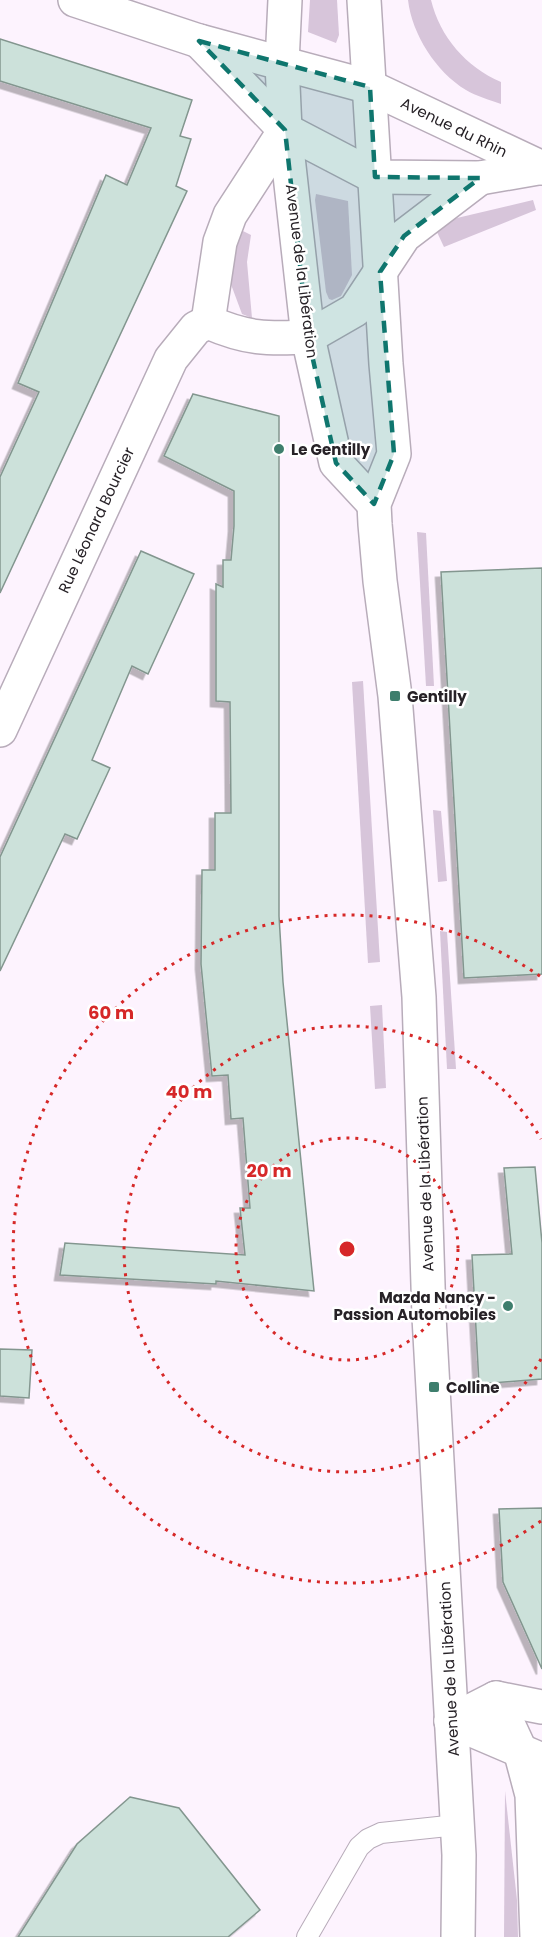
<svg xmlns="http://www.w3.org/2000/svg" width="542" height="1937" viewBox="0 0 542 1937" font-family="Poppins,sans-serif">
	<defs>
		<filter id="shadow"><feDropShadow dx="-5.5" dy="5.5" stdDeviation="0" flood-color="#0004"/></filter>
	</defs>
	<rect width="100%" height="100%" fill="#fdf3fe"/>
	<g fill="#d7c5da">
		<path d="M310,0H337L339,35L336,43L308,32Z"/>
		<path d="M408,0H431C440,37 466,67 501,82V104C490,100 476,96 466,90C436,72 412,34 408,0Z"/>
		<path d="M316,194L348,201L352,275L341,296L332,300L329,299L326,292L315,200Z"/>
		<path d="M533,200L536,210L444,247L436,230L457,218Z"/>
		<path d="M241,230L251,235L247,262L252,318L242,314L229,279L227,263Z"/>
		<path d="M417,532L426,533L434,686H426Z"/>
		<path d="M363,681L380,962L368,963L352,682Z"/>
		<path d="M433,810L441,811L447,881L438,882Z"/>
		<path d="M440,931L447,932L456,1069H447Z"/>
		<path d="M382,1005L386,1088L375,1089L370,1006Z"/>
		<path d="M505,1791L517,1900L518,1937H504Z"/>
	</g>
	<g fill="#cce1da" stroke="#83968f" stroke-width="1.5" filter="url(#shadow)">
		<path d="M0,39L192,100L180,136L191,139L176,186L187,191L0,593V477L39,392L18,383L106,175L127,185L151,128L0,81Z"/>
		<path d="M193,394L279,416V916L283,982L314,1291L216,1281V1284L60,1275L65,1243L245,1255L240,1208H250L243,1118L231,1119L228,1075L212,1076L201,964L202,870H215V813H231L230,702L216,701V584L223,587V560H231L234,526V491L164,456Z"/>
		<path d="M141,551L194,574L148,674L132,666L92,760L110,768L77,839L65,834L0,971V857Z"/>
		<path d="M542,568V974L464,978L441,572Z"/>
		<path d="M535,1167L542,1243V1379L479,1384L472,1255L512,1254L504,1168Z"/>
		<path d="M0,1349L32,1350L29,1398L0,1396Z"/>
		<path d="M542,1508V1669L503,1582L499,1509Z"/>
		<path d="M130,1797L179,1808L260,1910L228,1937H18L77,1844Z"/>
	</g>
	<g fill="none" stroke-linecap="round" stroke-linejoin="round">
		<defs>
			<path id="lane" d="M307,1937L359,1847L368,1839L381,1833L457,1825"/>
			<g id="street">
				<path d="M208,322L220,242L230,215L285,130"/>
				<path d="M208,322C247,339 267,339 308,337"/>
				<path d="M0,730L171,359L196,328L208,322"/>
				<path d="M496,1698L520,1750L532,1795L537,1937"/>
			</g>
			<g id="secondary">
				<path d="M75,0L199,41L370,87L542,168"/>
				<path d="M285,0L282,63L285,130L308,337L336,463L374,504"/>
				<path d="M364,0L386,364L394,454L374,504L375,524L380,581L395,696L419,997L429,1317L459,1855L458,1937"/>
				<path d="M199,41L285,130L375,177L480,178L538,168"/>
				<path d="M308,337L355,310L404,236L480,178"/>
				<path d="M451,1721L542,1760"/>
				<path d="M451,1721L496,1698L542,1707"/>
			</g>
		</defs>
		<use href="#lane" stroke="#b8acba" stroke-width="22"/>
		<use href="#street" stroke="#b8acba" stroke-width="36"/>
		<use href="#secondary" stroke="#b8acba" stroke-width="36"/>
		<use href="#lane" stroke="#fff" stroke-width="20"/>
		<use href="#street" stroke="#fff" stroke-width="33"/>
		<use href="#secondary" stroke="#fff" stroke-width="33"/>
	</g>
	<path fill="#0f766e" fill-opacity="0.2" stroke="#0f766e" stroke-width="4.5" stroke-dasharray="12 8" stroke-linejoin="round" d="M199,41L370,87L375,177L480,178L404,236L380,272L394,454L374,504L336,463L308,337L285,130Z"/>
	<g fill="none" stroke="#d62828" stroke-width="3" stroke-dasharray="3 6">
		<circle cx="347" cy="1249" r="111"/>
		<path d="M541 1359A223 223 0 1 1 541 1139"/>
		<path d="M541 1521A334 334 0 1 1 541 977"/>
	</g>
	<g fill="#3e7e6d" stroke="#fff" stroke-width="2">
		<circle cx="279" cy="449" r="6"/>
		<rect x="389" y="690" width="12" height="12" rx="3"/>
		<circle cx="508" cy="1306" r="6"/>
		<rect x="428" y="1381" width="12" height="12" rx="3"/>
	</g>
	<g text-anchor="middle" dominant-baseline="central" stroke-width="5" stroke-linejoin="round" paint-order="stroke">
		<g font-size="15" fill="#272227" stroke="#fff">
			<text transform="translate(454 127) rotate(26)">Avenue du Rhin</text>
			<text transform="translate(302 271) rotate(83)">Avenue de la Libération</text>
			<text transform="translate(96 520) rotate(-65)">Rue Léonard Bourcier</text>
			<text transform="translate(425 1184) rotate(-92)">Avenue de la Libération</text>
			<text transform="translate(449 1669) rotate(-93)">Avenue de la Libération</text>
		</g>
		<g font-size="15" font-weight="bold" fill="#272227" stroke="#fff" text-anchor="start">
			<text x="291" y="449">Le Gentilly</text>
			<text x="407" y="696">Gentilly</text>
			<text x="496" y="1297" text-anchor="end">Mazda Nancy -<tspan x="496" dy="17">Passion Automobiles</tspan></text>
			<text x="446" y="1387">Colline</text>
		</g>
	</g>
	<circle cx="347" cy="1249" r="9" fill="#d62828" stroke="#fff" stroke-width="3"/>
	<g font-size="18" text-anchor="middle" font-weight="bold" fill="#d62828" stroke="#fff" stroke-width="5" stroke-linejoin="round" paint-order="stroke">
		<text x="111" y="1019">60 m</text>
		<text x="189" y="1098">40 m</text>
		<text x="269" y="1177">20 m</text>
	</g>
</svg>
